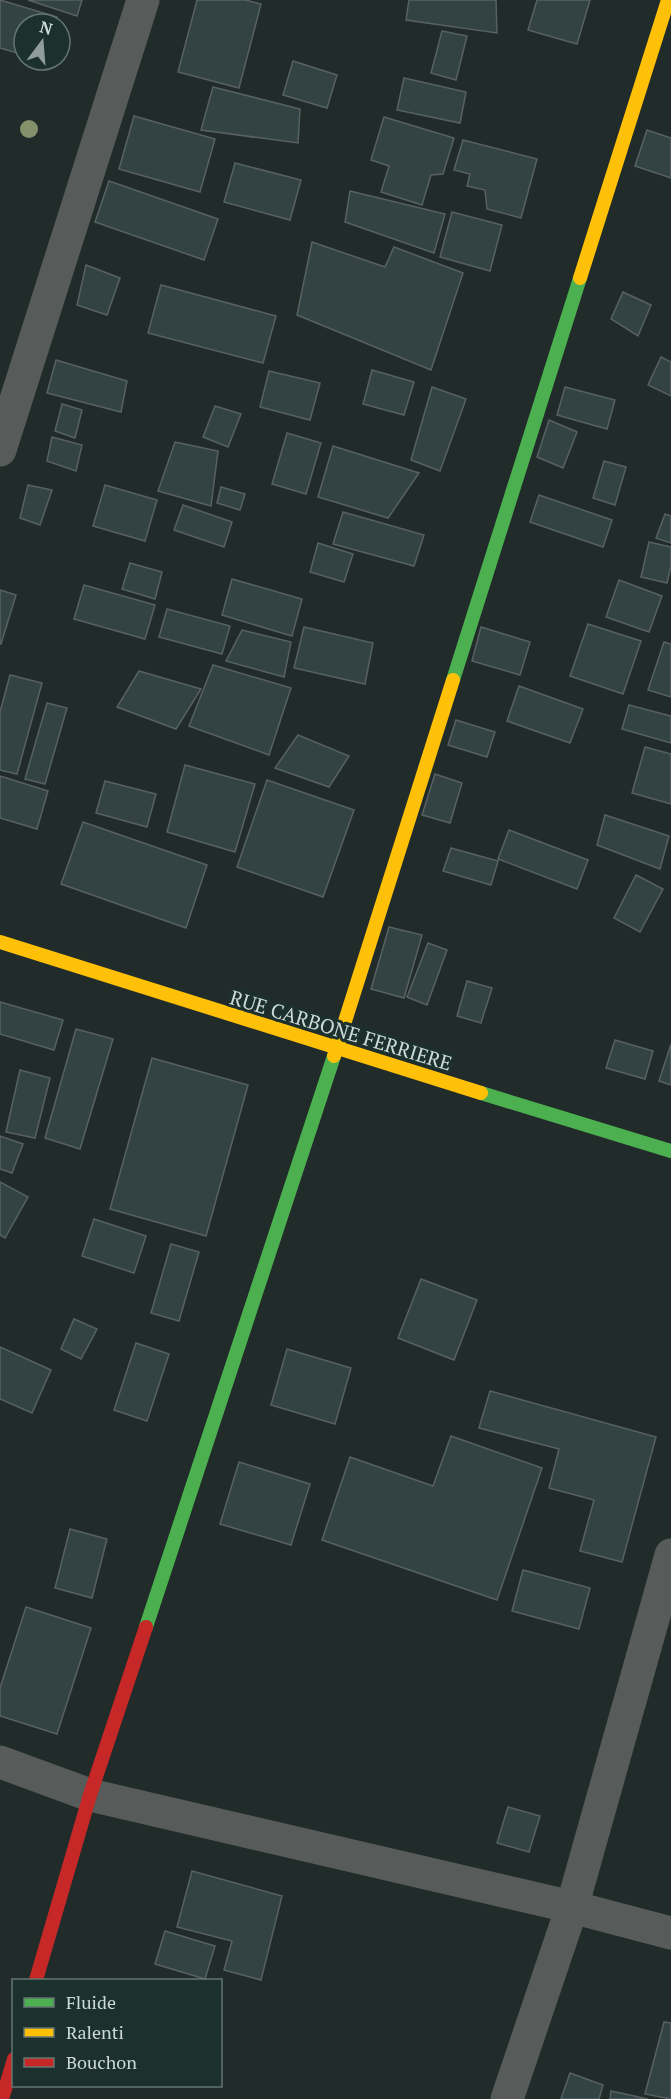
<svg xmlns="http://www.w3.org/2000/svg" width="671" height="2099" viewBox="0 0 671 2099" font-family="'PT Serif',serif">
	<rect width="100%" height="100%" fill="#212c2a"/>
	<g fill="#334344" stroke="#586162" stroke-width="1.5">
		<path d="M0,0L57,17L55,24H24V55L0,48Z"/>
		<path d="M28,0H82L77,16Z"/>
		<path d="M197,0H245L261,4L239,88L178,72Z"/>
		<path d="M409,0H496L497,33L406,20Z"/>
		<path d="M537,0H590L577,44L528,30Z"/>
		<path d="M442,31L467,36L456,80L431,73Z"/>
		<path d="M293,61L337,75L327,108L283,95Z"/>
		<path d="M404,78L466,92L460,123L397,110Z"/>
		<path d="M213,87L300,109L298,143L201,130Z"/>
		<path d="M134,116L215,139L200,192L119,169Z"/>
		<path d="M384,117L454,138L443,174L431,175L422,205L381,192L389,166L371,160Z"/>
		<path d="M647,130L671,138V178L635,166Z"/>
		<path d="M463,140L537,159L521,218L487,209L485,190L467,186L470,174L454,170Z"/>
		<path d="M235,163L301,180L290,220L224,202Z"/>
		<path d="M109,181L218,219L204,260L95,222Z"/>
		<path d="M350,191L445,214L434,253L345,222Z"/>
		<path d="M452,212L502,225L490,271L440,257Z"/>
		<path d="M312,242L385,267L394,247L463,273L431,370L297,315Z"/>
		<path d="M86,265L120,278L107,315L77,305Z"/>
		<path d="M161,285L276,316L263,363L148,333Z"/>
		<path d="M623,292L651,305L638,336L611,319Z"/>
		<path d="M661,357L671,362V396L648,385Z"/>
		<path d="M56,360L127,381L121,412L47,393Z"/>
		<path d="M372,370L414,382L404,415L363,404Z"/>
		<path d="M269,371L320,383L310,420L260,407Z"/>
		<path d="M432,387L466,399L440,471L411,460Z"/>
		<path d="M565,387L615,400L607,429L557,415Z"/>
		<path d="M62,404L82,410L75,438L55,431Z"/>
		<path d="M215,406L241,414L228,447L203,437Z"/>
		<path d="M549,420L577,432L563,468L537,457Z"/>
		<path d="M287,433L321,443L306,494L272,484Z"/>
		<path d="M52,437L82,445L76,471L47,461Z"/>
		<path d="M175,442L218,451L211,506L158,491Z"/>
		<path d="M333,446L419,473L388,518L318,497Z"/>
		<path d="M604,461L626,467L615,505L593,498Z"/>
		<path d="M28,485L52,490L40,525L20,518Z"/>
		<path d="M105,485L157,500L145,541L93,526Z"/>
		<path d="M221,487L245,494L240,510L217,503Z"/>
		<path d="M539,495L612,520L603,547L530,522Z"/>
		<path d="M183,505L232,522L224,547L174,530Z"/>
		<path d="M343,512L424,535L414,566L333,544Z"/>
		<path d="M665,514L671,516V543L656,538Z"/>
		<path d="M649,542L671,547V566L667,583L641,577Z"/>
		<path d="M318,543L353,554L344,582L310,572Z"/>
		<path d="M130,563L162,572L155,599L122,589Z"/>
		<path d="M232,579L302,599L292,636L222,615Z"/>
		<path d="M619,580L662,596L649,632L606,617Z"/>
		<path d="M84,585L155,605L145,639L74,619Z"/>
		<path d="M0,590L16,595L1,644H0Z"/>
		<path d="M167,609L230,626L222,654L159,637Z"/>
		<path d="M588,624L641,641L623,694L570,676Z"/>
		<path d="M304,627L373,643L365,684L294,668Z"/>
		<path d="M481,627L530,642L520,675L472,661Z"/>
		<path d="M242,630L291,642L284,677L226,661Z"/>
		<path d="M664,642L671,644V697L648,690Z"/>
		<path d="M213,665L291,688L269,755L189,726Z"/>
		<path d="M139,671L201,689L176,729L117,707Z"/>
		<path d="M10,675L42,683L17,774L0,770V712Z"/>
		<path d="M519,686L583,709L570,743L507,721Z"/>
		<path d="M47,703L67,708L45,784L25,779Z"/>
		<path d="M629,705L671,716V743L622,729Z"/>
		<path d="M456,720L495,732L487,757L448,745Z"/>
		<path d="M298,735L349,756L329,787L275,768Z"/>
		<path d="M645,747L671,754V804L632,793Z"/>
		<path d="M185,765L255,784L235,852L167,832Z"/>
		<path d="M435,774L462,783L450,823L422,815Z"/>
		<path d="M0,776L48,791L37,829L0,818Z"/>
		<path d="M267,780L354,810L323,897L237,867Z"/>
		<path d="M105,781L156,794L147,827L96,813Z"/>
		<path d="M605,815L669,836L660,869L597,845Z"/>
		<path d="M83,822L207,865L186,928L61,884Z"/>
		<path d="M509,830L588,860L577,889L498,859Z"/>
		<path d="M451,848L498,861L491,885L443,871Z"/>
		<path d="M636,875L663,889L640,932L614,918Z"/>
		<path d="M389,927L422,935L404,998L371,989Z"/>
		<path d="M428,943L447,950L427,1005L407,997Z"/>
		<path d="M467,981L492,988L481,1023L457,1016Z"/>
		<path d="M0,1002L63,1020L54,1050L0,1034Z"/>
		<path d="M76,1029L113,1039L80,1149L45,1138Z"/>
		<path d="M615,1040L653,1051L645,1079L606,1068Z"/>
		<path d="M671,1044V1085L659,1081Z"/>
		<path d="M152,1058L248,1085L206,1236L110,1209Z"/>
		<path d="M20,1070L50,1078L35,1138L6,1132Z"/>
		<path d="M0,1136L23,1144L12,1173L0,1169Z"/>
		<path d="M0,1182L28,1197L5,1238L0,1235Z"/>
		<path d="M94,1219L146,1236L134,1273L82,1256Z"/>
		<path d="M171,1244L199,1252L179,1321L151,1313Z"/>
		<path d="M421,1279L477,1300L454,1360L398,1338Z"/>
		<path d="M74,1319L97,1329L81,1359L61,1349Z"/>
		<path d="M136,1343L169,1354L147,1421L114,1410Z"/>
		<path d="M0,1347L51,1370L32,1413L0,1399Z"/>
		<path d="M287,1349L351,1368L335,1424L271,1405Z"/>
		<path d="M490,1391L656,1437L622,1562L580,1551L594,1500L549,1488L559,1449L479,1428Z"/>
		<path d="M451,1436L542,1468L497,1600L322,1540L350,1457L433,1486Z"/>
		<path d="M239,1462L310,1484L291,1545L220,1524Z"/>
		<path d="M70,1529L107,1539L92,1598L55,1588Z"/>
		<path d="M523,1570L590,1588L579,1629L512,1611Z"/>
		<path d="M26,1607L91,1628L57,1734L0,1716V1688Z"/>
		<path d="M508,1807L540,1816L529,1852L497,1843Z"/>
		<path d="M192,1871L282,1896L261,1980L224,1970L232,1941L177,1927Z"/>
		<path d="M165,1931L215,1946L205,1979L155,1964Z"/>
		<path d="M664,2022L671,2023V2099L645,2094Z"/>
		<path d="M570,2073L603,2085L599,2099H561Z"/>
		<path d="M611,2091L648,2099H610Z"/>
	</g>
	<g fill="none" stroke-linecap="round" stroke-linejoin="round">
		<g stroke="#575b59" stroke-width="33">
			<path d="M0,450L143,0"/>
			<path d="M0,1762L90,1795L572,1907L671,1933"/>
			<path d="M507,2099L572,1907L671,1555"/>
		</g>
		<g stroke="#4caf50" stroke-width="14">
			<path d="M453,680L580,278"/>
			<path d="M481,1093L671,1151"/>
			<path d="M146,1627L334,1056"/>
		</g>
		<g stroke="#ffc107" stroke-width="14">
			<path d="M580,278L668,0"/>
			<path d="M0,942L481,1093"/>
			<path d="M334,1056L453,680"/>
		</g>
		<g stroke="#c62828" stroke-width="14">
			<path d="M36,1980L90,1795L146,1627"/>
			<path d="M2,2099L14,2059"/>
		</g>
	</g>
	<circle fill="#84916a" cx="29" cy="129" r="9"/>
	<g text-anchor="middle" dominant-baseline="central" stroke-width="6" stroke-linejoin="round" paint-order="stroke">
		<g font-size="20" fill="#cddad7" stroke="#1c312d">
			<text transform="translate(341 1030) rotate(17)">RUE CARBONE FERRIERE</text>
		</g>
	</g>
	<rect x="12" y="1979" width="210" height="108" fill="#1c312d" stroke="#637571" stroke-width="1.5"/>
	<rect x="24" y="1998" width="30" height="9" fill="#4caf50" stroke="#637571" stroke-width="1.5"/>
	<text x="66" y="2009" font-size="18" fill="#cddad7">Fluide</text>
	<rect x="24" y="2028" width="30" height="9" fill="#ffc107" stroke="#637571" stroke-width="1.5"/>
	<text x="66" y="2039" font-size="18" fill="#cddad7">Ralenti</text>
	<rect x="24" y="2058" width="30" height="9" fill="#c62828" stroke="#637571" stroke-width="1.5"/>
	<text x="66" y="2069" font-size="18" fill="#cddad7">Bouchon</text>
	<g transform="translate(42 42) rotate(16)"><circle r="28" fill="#1c312d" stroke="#637571" stroke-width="1.5"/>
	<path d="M0-4.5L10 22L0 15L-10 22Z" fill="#919d9a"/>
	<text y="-9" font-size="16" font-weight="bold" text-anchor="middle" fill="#cddad7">N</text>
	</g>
</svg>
